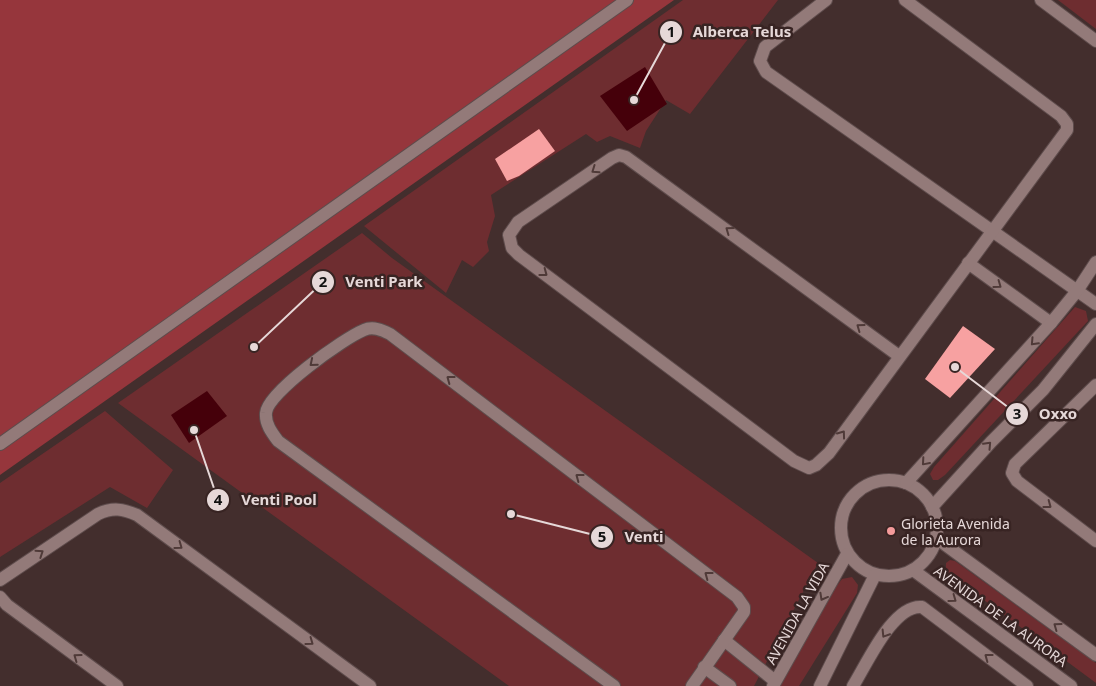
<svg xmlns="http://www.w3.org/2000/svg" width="1096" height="686" viewBox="0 0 1096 686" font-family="'Noto Sans',sans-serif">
	<rect width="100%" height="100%" fill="#432e2d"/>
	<g fill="#6e2d30">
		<path d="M683,0H778L690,114L666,100L646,131L640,148L610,136L597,142L586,134L491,195L495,216L487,242L489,251L473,267L462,260L446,293L364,226Z"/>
		<path d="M1058,0H1096V29Z"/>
		<path d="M362,233L392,258L818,563L754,686H509L118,403Z"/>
		<path d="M1075,307L1086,311L1088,321L945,475L938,480H933L930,474L934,467Z"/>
		<path d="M105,411L173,470L147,508L110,487L0,557V483Z"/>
		<path d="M950,560L955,561L1096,663V683L946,572V563Z"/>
		<path d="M852,577L858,585L857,593L799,686H780L832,592L842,579Z"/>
	</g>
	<path fill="#96363c" d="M0,0H674L0,475Z"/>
	<g fill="#45000a">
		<path d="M645,67L667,104L627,131L600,96Z"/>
		<path d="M207,391L227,416L189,443L171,415Z"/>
	</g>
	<g fill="#f7a1a1">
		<path d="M539,129L555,151L519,176L507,181L495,159Z"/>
		<path d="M963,326L995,349L950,398L925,379Z"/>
	</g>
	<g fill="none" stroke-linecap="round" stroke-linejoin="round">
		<defs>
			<g id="minor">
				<path d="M826,0L765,47L760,61L766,72L1096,304"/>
				<path d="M1041,0L1096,41"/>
				<path d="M968,263L1051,323"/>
				<path d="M899,356L626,157L619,155L612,158L518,222L509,235L512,248L519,255L794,461L809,468L816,465L829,453L1067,130V124L1061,116L905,0"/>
				<path d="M1096,385L1015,464L1012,473L1017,481L1096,541"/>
				<path d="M0,444L627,0"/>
				<circle cx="889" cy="528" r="48"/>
				<path d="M906,483L1051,323L1077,291L1096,262"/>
				<path d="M932,507L991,442L1043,390L1096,324"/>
				<path d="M936,538L1096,655"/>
				<path d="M913,570L1071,686"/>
				<path d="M0,580L98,514C113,507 123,509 137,515L370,686"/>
				<path d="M0,597L7,605L117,686"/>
				<path d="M724,640L775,681"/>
				<path d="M704,667L730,686"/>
				<path d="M614,686L278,441C272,433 265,424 266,413C267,393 344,338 364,330C373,326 382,330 390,334L737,597L744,607V612L692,686"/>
				<path d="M773,686L847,554"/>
				<path d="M820,686L875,575"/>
				<path d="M853,686C867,664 893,604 922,607L1027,686"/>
			</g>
		</defs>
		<use href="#minor" stroke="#5e4c4c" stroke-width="14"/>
		<use href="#minor" stroke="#937a79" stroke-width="12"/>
	</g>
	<defs><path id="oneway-chevron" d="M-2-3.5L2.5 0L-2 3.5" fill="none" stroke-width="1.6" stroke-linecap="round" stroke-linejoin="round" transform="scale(1.25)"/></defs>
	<g stroke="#4f3a38">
		<use href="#oneway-chevron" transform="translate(595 170) rotate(145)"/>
		<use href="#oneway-chevron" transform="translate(729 230) rotate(-144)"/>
		<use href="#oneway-chevron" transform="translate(544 273) rotate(37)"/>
		<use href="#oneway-chevron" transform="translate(998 285) rotate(36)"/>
		<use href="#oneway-chevron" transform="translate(860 327) rotate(-144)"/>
		<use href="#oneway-chevron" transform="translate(1034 342) rotate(133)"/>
		<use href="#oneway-chevron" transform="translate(313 363) rotate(140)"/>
		<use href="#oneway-chevron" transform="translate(450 379) rotate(-143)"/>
		<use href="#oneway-chevron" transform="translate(842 434) rotate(-54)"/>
		<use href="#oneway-chevron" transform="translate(988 445) rotate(-47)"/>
		<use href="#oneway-chevron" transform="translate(925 462) rotate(131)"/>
		<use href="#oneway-chevron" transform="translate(579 477) rotate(-143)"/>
		<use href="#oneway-chevron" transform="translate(1048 505) rotate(37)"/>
		<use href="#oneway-chevron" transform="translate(179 546) rotate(36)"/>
		<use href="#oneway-chevron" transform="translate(40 553) rotate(-34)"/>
		<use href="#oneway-chevron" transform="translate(708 575) rotate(-143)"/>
		<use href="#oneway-chevron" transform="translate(823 597) rotate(119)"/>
		<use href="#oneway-chevron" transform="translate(953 599) rotate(36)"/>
		<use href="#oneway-chevron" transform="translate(1057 626) rotate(-144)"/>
		<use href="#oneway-chevron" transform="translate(885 634) rotate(122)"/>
		<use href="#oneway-chevron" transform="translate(310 642) rotate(36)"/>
		<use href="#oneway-chevron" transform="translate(77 657) rotate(-144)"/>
		<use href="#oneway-chevron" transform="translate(988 657) rotate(-143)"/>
	</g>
	<circle fill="#f59b9b" stroke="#382423" stroke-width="2" cx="891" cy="531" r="5"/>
	<g text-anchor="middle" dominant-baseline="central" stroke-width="5" stroke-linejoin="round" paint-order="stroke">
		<g font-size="14" fill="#e6d8d8" stroke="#382423" text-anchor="start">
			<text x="901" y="523">Glorieta Avenida<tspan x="901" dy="16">de la Aurora</tspan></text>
		</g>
		<g font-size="14" fill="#e6d8d8" stroke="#382423">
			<text transform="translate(797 613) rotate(-61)">AVENIDA LA VIDA</text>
			<text transform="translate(1001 616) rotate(36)">AVENIDA DE LA AURORA</text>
		</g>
	</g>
	<path fill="none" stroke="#e6d8d8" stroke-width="2" d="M634 100L671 32M254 347L323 282M955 367L1017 414M194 430L218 500M511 514L602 537"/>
	<g fill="#e6d8d8" stroke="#382423" stroke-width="2">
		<circle cx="634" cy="100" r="5"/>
		<circle cx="254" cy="347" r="5"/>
		<circle cx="955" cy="367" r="5"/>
		<circle cx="194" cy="430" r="5"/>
		<circle cx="511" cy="514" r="5"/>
		<circle cx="671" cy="32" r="12"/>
		<circle cx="323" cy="282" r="12"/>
		<circle cx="1017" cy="414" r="12"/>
		<circle cx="218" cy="500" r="12"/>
		<circle cx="602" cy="537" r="12"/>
	</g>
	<g font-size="15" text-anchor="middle" font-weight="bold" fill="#111">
		<text x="671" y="37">1</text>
		<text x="323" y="287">2</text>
		<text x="1017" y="419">3</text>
		<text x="218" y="505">4</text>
		<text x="602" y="542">5</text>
	</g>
	<g font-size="15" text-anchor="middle" font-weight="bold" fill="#e6d8d8" stroke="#382423" stroke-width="5" stroke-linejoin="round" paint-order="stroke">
		<text x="742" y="37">Alberca Telus</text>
		<text x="384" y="287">Venti Park</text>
		<text x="1058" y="419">Oxxo</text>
		<text x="279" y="505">Venti Pool</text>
		<text x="644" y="542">Venti</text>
	</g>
</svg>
